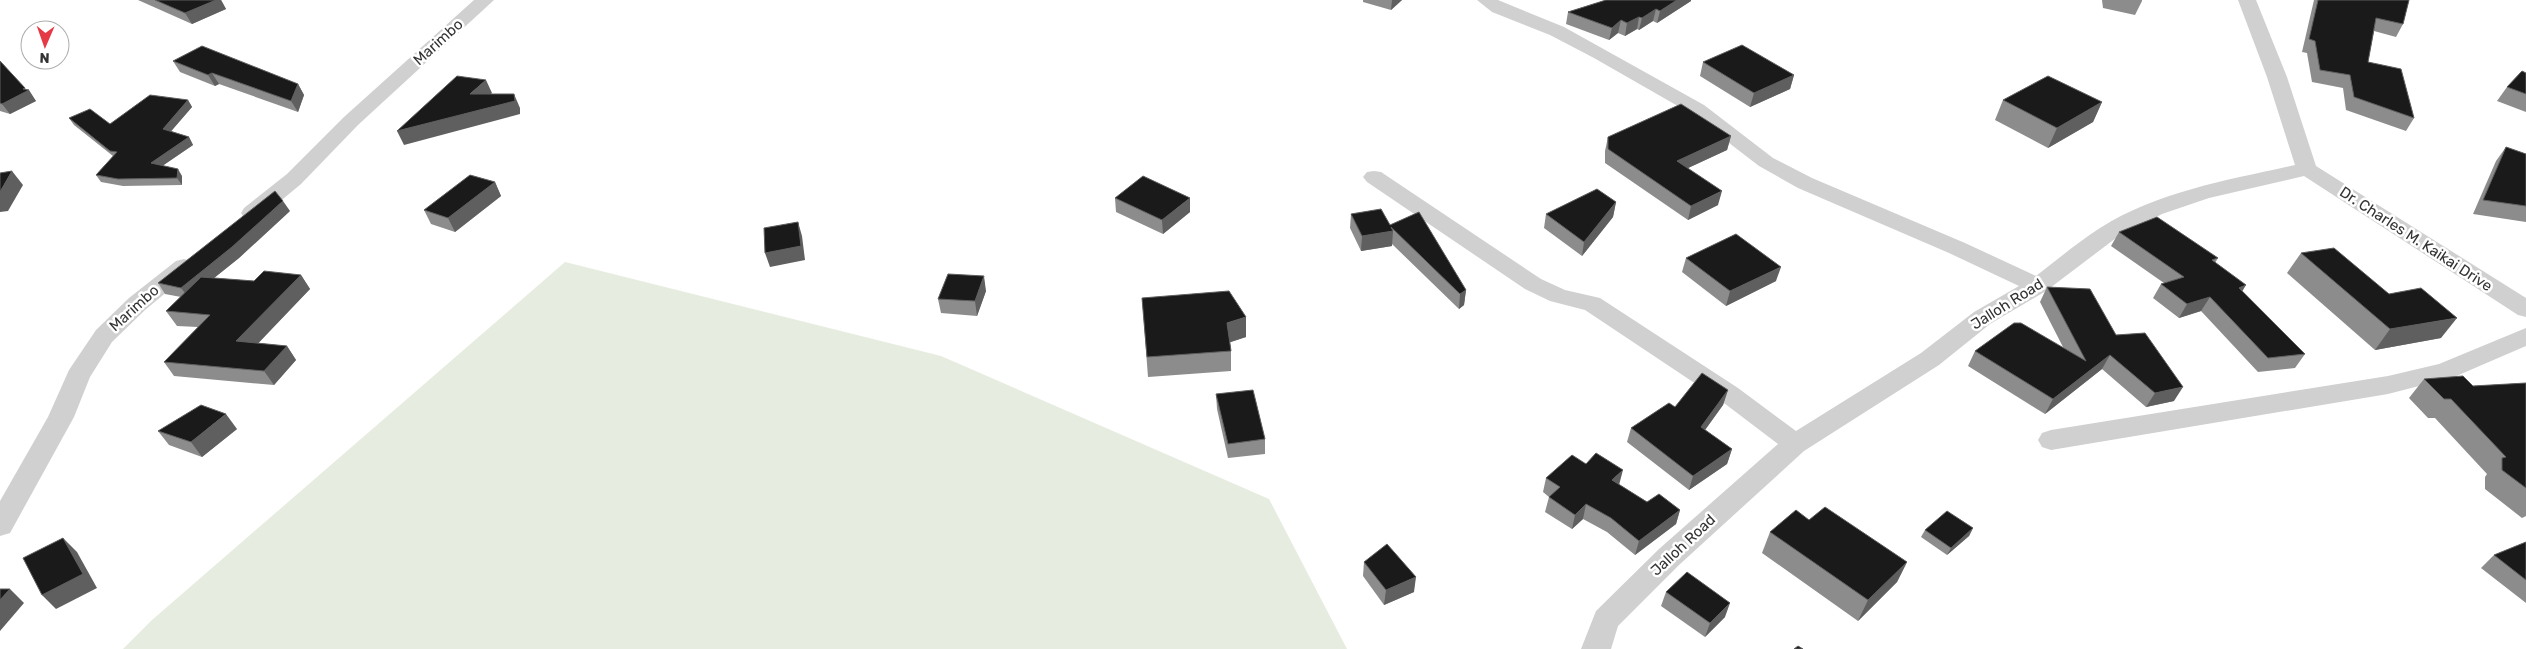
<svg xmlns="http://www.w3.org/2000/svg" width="2526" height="649" viewBox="0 0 2526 649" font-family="Rubik,sans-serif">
	<rect width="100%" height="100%" fill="#fff"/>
	<path fill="#e6ecdf" d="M565,262L941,356L1269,499L1347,649H123L152,620Z"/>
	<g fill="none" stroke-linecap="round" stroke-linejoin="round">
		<g fill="#d0d0d0" fill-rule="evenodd">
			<path d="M474,0H494L358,125L301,184L260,218L252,220L244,218L241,213L244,208L287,174L344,117Z"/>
			<path d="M1477,0H1498L1564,27L1704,105L1773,158L1812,178L1965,243L2036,276C2057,260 2078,242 2100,228C2159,191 2229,180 2295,165L2267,77L2238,0H2256L2287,77L2316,166L2526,298V317L2518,315L2304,176L2209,198L2162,214L2116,238L2046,291L1990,324L1939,365L1804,451L1679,565L1618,626L1611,649H1581L1596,611L1659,549L1778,444L1720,400L1585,310L1550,301L1525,289L1367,182L1363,177L1367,172L1374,171L1381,172L1541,279L1565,290L1600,298L1738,388L1796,431L1921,353L1974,312L2019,286L1949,253L1798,188L1759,166L1690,113L1594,58L1550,35L1492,12Z"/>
			<path d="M184,259L192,261L195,266L192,271L145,310L112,342L90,377L74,417L10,533L0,536V501L48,417L69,370L96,330L129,298L176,261Z"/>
			<path d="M2526,328V346L2454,377L2388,394L2051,450L2042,447L2038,440L2042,433L2051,430L2388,376L2439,364Z"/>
		</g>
	</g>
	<g fill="#8c8c8c">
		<path d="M138,0H221L226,9L192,24Z"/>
		<path d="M1363,0H1402L1391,10L1363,2Z"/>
		<path d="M1606,0H1691V1L1657,23L1653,21L1639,30L1637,29L1625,36L1618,33L1609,40L1566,24L1568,12Z"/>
		<path d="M2102,0H2142V1L2135,15L2103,8Z"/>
		<path d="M2314,0H2409L2403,24L2396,37L2374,31L2368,62L2414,118L2406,131L2346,110L2343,88L2312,82L2307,53L2302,52Z"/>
		<path d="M0,61L36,101L10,114L0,111Z"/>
		<path d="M173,61L298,84L304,95L298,112L219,84L215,86L180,72Z"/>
		<path d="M1703,62L1794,75L1790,89L1750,107L1700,76Z"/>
		<path d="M2526,73V112L2497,101L2507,87Z"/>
		<path d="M188,100L192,107L171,131L189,137L193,145L162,166L182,176V185L123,186L101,182L96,175L113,156L74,125L69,118L110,124Z"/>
		<path d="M2003,100L2102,102L2093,122L2048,148L1995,120Z"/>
		<path d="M1731,136L1727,150L1688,168L1718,205L1688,220L1605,163V151L1608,137Z"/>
		<path d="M2506,147L2526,154V222L2473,214L2496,161Z"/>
		<path d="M495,182L501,196L455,232L431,224L424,210Z"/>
		<path d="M1115,198L1190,212L1163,234L1116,212Z"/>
		<path d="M1616,202L1613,217L1582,256L1544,228L1546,214Z"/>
		<path d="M290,211L239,258L214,278L254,281L301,275L310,289L258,343L287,346L296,360L274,385L174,376L164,362L198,327L177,326L166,311L181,297L165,294L158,283Z"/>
		<path d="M1351,214L1390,225L1466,290L1464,305L1459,309L1392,244V246L1361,251L1350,228Z"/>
		<path d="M2119,232L2218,258L2215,263L2305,354L2295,368L2258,372L2201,311L2179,318L2153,298L2161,284L2164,283L2111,246Z"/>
		<path d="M2301,253L2389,294L2441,338L2375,350L2287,273Z"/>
		<path d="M1686,258L1776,281L1726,306L1682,272Z"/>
		<path d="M2047,287L2116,335L2174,401L2146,407L2102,369L2045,414L1968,366L1975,351L2064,349L2040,302Z"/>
		<path d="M986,291L977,316L941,313L938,299Z"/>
		<path d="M1142,298L1246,337L1230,342L1231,351V371L1148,377Z"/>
		<path d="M2424,379L2473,386L2526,383V516L2522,518L2485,489V477L2487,474L2435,418H2428L2409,398Z"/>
		<path d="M1728,390L1723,405L1705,430L1732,449L1727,464L1689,490L1627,442L1631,428L1675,407Z"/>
		<path d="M1216,394L1265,439V454L1228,458L1217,409Z"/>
		<path d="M237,429L202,457L169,445L158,431Z"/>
		<path d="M1546,478L1619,485L1647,502L1680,510L1676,524L1635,555L1607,532L1583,519L1572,529L1545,512L1549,497L1543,492Z"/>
		<path d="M1973,528L1969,536L1947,555L1921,537L1925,530Z"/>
		<path d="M1770,532L1907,562L1897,582L1858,621L1762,553Z"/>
		<path d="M2526,542V603L2481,568L2494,555Z"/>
		<path d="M1364,562L1414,592L1384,605L1363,576Z"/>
		<path d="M1666,592L1725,617L1705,637L1661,606Z"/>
	</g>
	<g fill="#5f5f5f">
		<path d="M216,0H221L226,9L192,24L185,13Z"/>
		<path d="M1392,0H1402L1391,10Z"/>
		<path d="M1677,0H1691V1L1657,23L1660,11Z"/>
		<path d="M1656,9L1653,21L1639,30L1642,18Z"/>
		<path d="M1639,17L1637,29L1625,36L1627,23Z"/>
		<path d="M1621,20L1618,33L1609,40L1612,28Z"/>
		<path d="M212,73L219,84L215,86L208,75Z"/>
		<path d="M1794,75L1790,89L1750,107L1754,93Z"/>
		<path d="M486,80L492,93L477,107L470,94Z"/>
		<path d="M298,84L304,95L298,112L291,101Z"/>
		<path d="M25,88L27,91L29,90L36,101L10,114L2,104Z"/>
		<path d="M514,94L520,108V114L404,145L397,131Z"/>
		<path d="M188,100L192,107L167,136L163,129Z"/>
		<path d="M2102,102L2093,122L2048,148L2057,128Z"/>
		<path d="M1731,136L1727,150L1673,175L1677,161Z"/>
		<path d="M189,137L193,145L155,171L151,163Z"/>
		<path d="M178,169L182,176V185L177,178Z"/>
		<path d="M12,171L23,185L8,211L0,212V192Z"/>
		<path d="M495,182L501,196L455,232L448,218Z"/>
		<path d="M1722,191L1718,205L1688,220L1691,206Z"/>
		<path d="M1190,198V212L1163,234L1162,220Z"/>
		<path d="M283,201L290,211L239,258L189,298L181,288Z"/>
		<path d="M1616,202L1613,217L1582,256L1584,242Z"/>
		<path d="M798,222L802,236L805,260L770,267L765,253Z"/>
		<path d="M1393,231L1392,246L1361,251L1362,236Z"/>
		<path d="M1781,267L1776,281L1726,306L1730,291Z"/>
		<path d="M301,275L310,289L246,356L236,341Z"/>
		<path d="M984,276L986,291L977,316L975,301Z"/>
		<path d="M2246,285L2237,300L2239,288Z"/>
		<path d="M1466,290L1464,305L1459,309L1460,294Z"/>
		<path d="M2210,297L2201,311L2179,318L2187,304Z"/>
		<path d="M1246,317V337L1228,343L1227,323Z"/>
		<path d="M2457,318L2441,338L2375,350L2390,329Z"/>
		<path d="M287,346L296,360L274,385L264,371Z"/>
		<path d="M2110,355L2102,369L2045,414L2053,399Z"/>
		<path d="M2183,387L2174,401L2146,407L2155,393Z"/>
		<path d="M1728,390L1723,405L1697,441L1701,427Z"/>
		<path d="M226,414L237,429L202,457L191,442Z"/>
		<path d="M1732,449L1727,464L1689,490L1693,476Z"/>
		<path d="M1623,470L1619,485L1612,480Z"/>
		<path d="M1586,504L1583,519L1572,529L1575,515Z"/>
		<path d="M1680,510L1676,524L1635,555L1639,541Z"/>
		<path d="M1973,528L1969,536L1947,555L1951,548Z"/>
		<path d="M63,538L77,552L97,588L56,609L42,595Z"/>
		<path d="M1907,562L1897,582L1858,621L1868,600Z"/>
		<path d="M1416,577L1414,592L1384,605L1386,590Z"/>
		<path d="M10,589L24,603L0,631V600Z"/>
		<path d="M1730,603L1725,617L1705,637L1710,623Z"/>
	</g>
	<g fill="#1a1a1a" stroke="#5f5f5f">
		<path d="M155,0H216L185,13Z"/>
		<path d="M1606,0H1677L1660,11L1656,9L1642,18L1639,17L1627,23L1621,20L1612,28L1568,12Z"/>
		<path d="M2318,0H2409L2403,24L2376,18L2368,62L2401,69L2414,118L2354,97L2350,75L2320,70L2315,41L2309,39Z"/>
		<path d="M1742,45L1794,75L1754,93L1703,62Z"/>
		<path d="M202,46L298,84L291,101L212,73L208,75L173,61Z"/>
		<path d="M0,61L25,88L23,89L29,90L2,104L0,103Z"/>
		<path d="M2522,71L2526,73V94L2507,87Z"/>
		<path d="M457,76L486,80L470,94H514L515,101L397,131Z"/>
		<path d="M2048,76L2102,102L2057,128L2003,100Z"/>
		<path d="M150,95L188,100L163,129L189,137L151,163L178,169L177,178L118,179L96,175L117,152L110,151L69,118L90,109L110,124Z"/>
		<path d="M1681,104L1731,136L1677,161L1722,191L1691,206L1608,149V137Z"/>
		<path d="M2506,147L2526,154V206L2483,200Z"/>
		<path d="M12,171L0,192V173Z"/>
		<path d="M470,175L495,182L448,218L424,210Z"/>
		<path d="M1143,176L1190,198L1162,220L1115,198Z"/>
		<path d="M1597,189L1616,202L1584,242L1546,214Z"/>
		<path d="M275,191L283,201L232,247L181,288L158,283Z"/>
		<path d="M1381,209L1390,225L1419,212L1466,290L1460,294L1391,227L1393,231L1362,236L1351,214Z"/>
		<path d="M2157,217L2218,258L2212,260L2246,285L2239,288L2305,354L2268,358L2210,297L2187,304L2161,284L2184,277L2119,232Z"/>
		<path d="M798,222L801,246L765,253L764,228Z"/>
		<path d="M1736,234L1781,267L1730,291L1686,258Z"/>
		<path d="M2334,248L2389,294L2421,288L2457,318L2390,329L2301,253Z"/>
		<path d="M264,271L301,275L236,341L287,346L264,371L164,362L210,315L166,311L201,277L254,281Z"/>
		<path d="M948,274L984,276L975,301L938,299Z"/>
		<path d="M2047,287L2090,289L2116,335L2145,333L2183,387L2155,393L2110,355L2053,399L1975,351L2014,323H2021L2086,361Z"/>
		<path d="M1229,291L1246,317L1227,323L1231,351L1147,357L1142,298Z"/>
		<path d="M1702,373L1728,390L1701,427L1732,449L1693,476L1631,428L1669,403L1675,407Z"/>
		<path d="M2463,376L2473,386L2526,383V488L2502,470V458L2506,457L2451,399H2444L2424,379Z"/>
		<path d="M1253,390L1265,439L1228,444L1216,394Z"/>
		<path d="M201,405L226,414L191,442L158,431Z"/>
		<path d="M1596,453L1623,470L1612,480L1647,502L1659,494L1680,510L1639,541L1611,518L1586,504L1575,515L1549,497L1560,487L1546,478L1572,455L1586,464Z"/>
		<path d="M1825,507L1907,562L1868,600L1770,532L1796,510L1809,520Z"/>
		<path d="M1947,511L1973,528L1951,548L1925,530Z"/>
		<path d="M63,538L83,574L42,595L23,558Z"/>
		<path d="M2526,542V580L2494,555Z"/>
		<path d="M1387,544L1416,577L1386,590L1364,562Z"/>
		<path d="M1687,572L1730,603L1710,623L1666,592Z"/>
		<path d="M0,589H10L0,600Z"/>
		<path d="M1798,646L1803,649H1794Z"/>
	</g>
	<g text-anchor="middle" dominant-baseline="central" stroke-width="5" stroke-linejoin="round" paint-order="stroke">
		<g font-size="15" fill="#333" stroke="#fff">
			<text transform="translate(438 42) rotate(-42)">Marimbo</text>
			<text transform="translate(2416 239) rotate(33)">Dr. Charles M. Kaikai Drive</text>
			<text transform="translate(2007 304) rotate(-32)">Jalloh Road</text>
			<text transform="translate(134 308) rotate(-42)">Marimbo</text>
			<text transform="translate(1683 545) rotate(-43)">Jalloh Road</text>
		</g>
	</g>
	<g transform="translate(45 45) rotate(182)"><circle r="24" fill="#ffffff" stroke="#adadad"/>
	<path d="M0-4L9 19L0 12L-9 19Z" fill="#e63946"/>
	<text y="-8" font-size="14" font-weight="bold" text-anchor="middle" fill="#333333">N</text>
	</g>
</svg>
